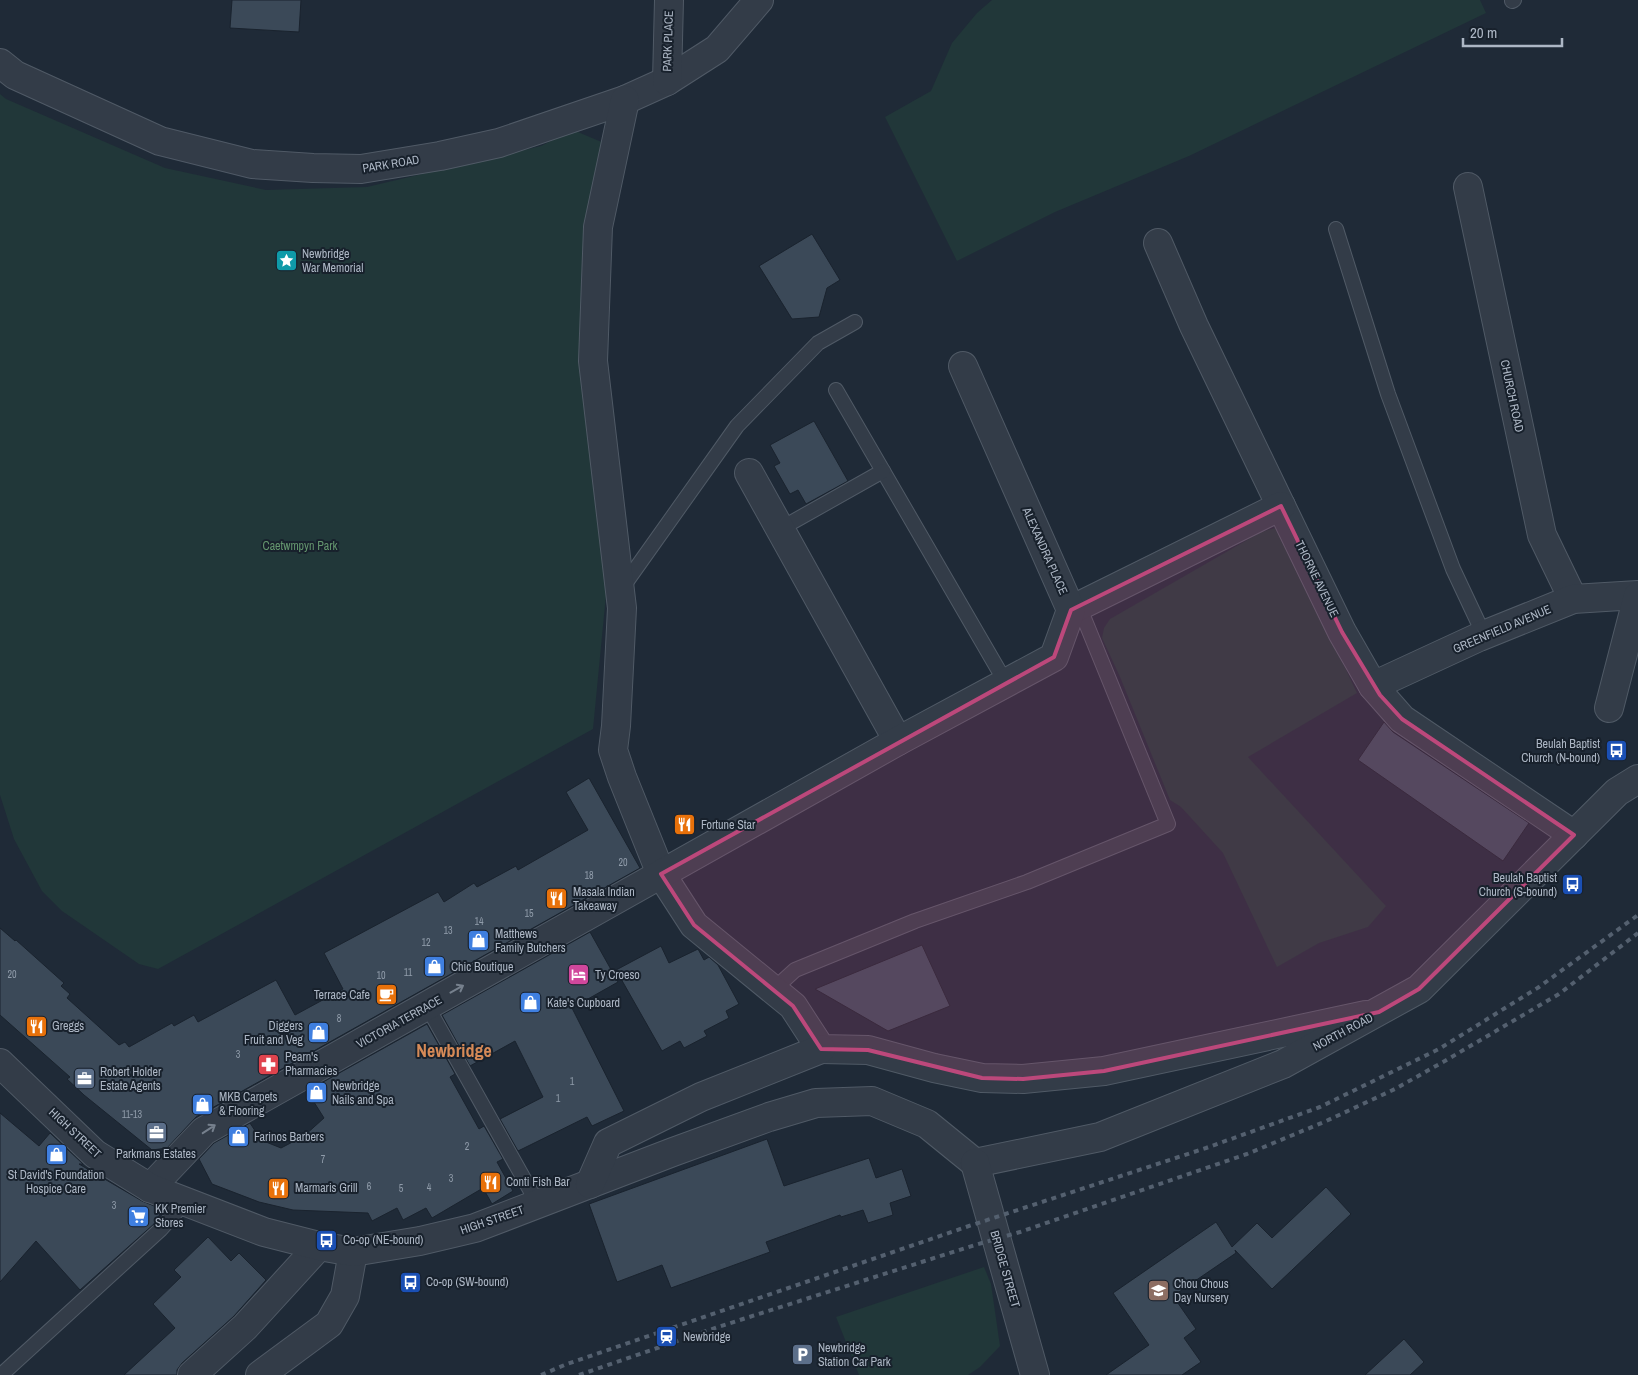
<svg xmlns="http://www.w3.org/2000/svg" width="1638" height="1375" viewBox="0 0 1638 1375" font-family="'Archivo Narrow',sans-serif">
	<rect width="100%" height="100%" fill="#1f2a37"/>
	<g fill="#213739">
		<path d="M992,0H1480L1486,13L1189,156L1055,212L957,261L885,117L931,91L952,43L977,13Z"/>
		<path d="M0,94L6,99L165,168L266,190L367,187L541,146L573,130L604,143L596,478L606,595L593,729L158,969L139,964L62,911L42,891L14,839L0,795Z"/>
		<path d="M1275,528L1283,536L1357,693L1248,757L1386,906L1368,927L1319,943L1277,967L1223,853L1181,807L1170,800L1120,677L1102,638L1104,628L1110,619L1247,540L1261,532Z"/>
		<path d="M984,1267L991,1284L1000,1346L980,1367L968,1375H859L836,1317Z"/>
	</g>
	<g fill="#3b4958" stroke="#1a232e">
		<path d="M232,0H301L299,32L230,28Z"/>
		<path d="M812,234L840,280L827,288L819,317L792,319L759,266Z"/>
		<path d="M814,421L848,481L806,504L798,490L790,494L774,466L780,463L770,445Z"/>
		<path d="M1384,722L1393,732L1529,823L1503,861L1358,760Z"/>
		<path d="M589,778L640,868L196,1117L167,1148L152,1150L84,1095L67,1079L70,1077L0,1015V928L15,941L16,940L64,983L61,986L70,994L67,998L119,1045L125,1042L129,1047L172,1023L174,1026L194,1015L198,1022L276,980L295,1015L343,989L324,953L438,892L444,902L474,883L477,887L516,866L518,870L588,830L566,792Z"/>
		<path d="M590,932L618,982L572,1008L624,1111L592,1126L587,1117L518,1151L500,1119L543,1097L515,1041L470,1066L442,1015Z"/>
		<path d="M922,945L950,1006L888,1031L815,989Z"/>
		<path d="M661,946L669,963L698,949L704,960L709,957L718,965L739,1004L726,1011L729,1018L704,1031L707,1036L684,1048L680,1041L662,1051L616,970Z"/>
		<path d="M427,1024L455,1074L450,1077L479,1129L484,1126L503,1159L497,1162L513,1191L492,1204L483,1188L432,1218L426,1208L403,1220L397,1208L372,1221L368,1213L293,1210L259,1202L212,1184L199,1159L214,1143L250,1123L261,1140L281,1148L304,1136L324,1118L307,1091Z"/>
		<path d="M0,1113L39,1146L50,1133L83,1164H79L142,1201L164,1210L157,1218L158,1219L155,1223L80,1290L36,1241L0,1282Z"/>
		<path d="M767,1139L784,1186L869,1158L876,1178L902,1169L911,1196L890,1203L893,1215L868,1223L863,1210L841,1217L840,1215L766,1242L770,1252L671,1288L662,1265L617,1282L589,1204Z"/>
		<path d="M1326,1187L1351,1214L1272,1289L1235,1250L1236,1253L1173,1296L1196,1329L1184,1338L1201,1362L1182,1375H1106L1149,1345L1113,1293L1216,1222L1232,1247L1257,1223L1272,1238Z"/>
		<path d="M208,1237L231,1261L239,1253L266,1280L234,1316L182,1363L177,1370V1375H124L175,1328L153,1304L181,1277L174,1270Z"/>
		<path d="M1404,1339L1424,1362L1410,1375H1365Z"/>
	</g>
	<g fill="none" stroke-linecap="round" stroke-linejoin="round">
		<defs>
			<g id="service">
				<path d="M1512,1L1514,0"/>
				<path d="M1336,229L1388,394L1453,569L1484,635"/>
				<path d="M836,390L1006,683"/>
				<path d="M780,529L883,471"/>
				<path d="M622,588L737,426L818,343L855,322"/>
				<path d="M772,991L795,970L915,921L1027,882L1168,824L1079,606"/>
				<path d="M427,1006L538,1204"/>
				<path d="M1,1375L161,1229L185,1202"/>
			</g>
			<g id="minor">
				<path d="M0,63L15,75L160,141L252,164L313,168L361,169L440,156L499,143L625,100L667,81L717,49L759,0"/>
				<path d="M667,81L669,0"/>
				<path d="M625,100L598,227L593,361L622,608L616,726L613,750L622,777L661,874L694,925L793,1006L821,1049L868,1050L934,1068L982,1078L1023,1079L1104,1071L1366,1015"/>
				<path d="M1468,187L1542,535L1573,599"/>
				<path d="M1158,243L1194,326L1281,506L1342,632L1373,686L1402,719L1574,835"/>
				<path d="M749,473L898,741"/>
				<path d="M1071,610L1281,506"/>
				<path d="M1373,686L1479,637L1573,599L1638,595"/>
				<path d="M1609,708L1638,596"/>
				<path d="M150,1188L204,1131L898,741L1054,657L1071,610L963,366"/>
				<path d="M192,1375L245,1327L319,1246"/>
				<path d="M260,1375L329,1324L345,1296L353,1252"/>
			</g>
			<g id="tertiary">
				<path d="M0,1063L95,1154L150,1188L264,1232L319,1246L353,1252L420,1241L475,1228L673,1152L769,1117L816,1103L872,1101L927,1124L975,1163"/>
				<path d="M975,1163L1100,1137L1283,1064L1419,989L1617,792L1638,779"/>
				<path d="M975,1163L1035,1375"/>
				<path d="M590,1184L608,1143L701,1097L821,1049"/>
			</g>
		</defs>
		<use href="#service" stroke="#505a66" stroke-width="16"/>
		<use href="#minor" stroke="#505a66" stroke-width="30"/>
		<use href="#tertiary" stroke="#505a66" stroke-width="30"/>
		<use href="#service" stroke="#333c48" stroke-width="14"/>
		<use href="#minor" stroke="#333c48" stroke-width="28"/>
		<use href="#tertiary" stroke="#333c48" stroke-width="28"/>
		<g stroke="#54606f" stroke-width="4" stroke-dasharray="5 5" stroke-linecap="butt">
			<path d="M541,1375L567,1364L966,1227L1206,1148L1320,1107L1439,1049L1539,987L1638,915"/>
			<path d="M579,1375L718,1327L975,1245L1020,1232L1247,1154L1324,1122L1395,1089L1443,1062L1559,994L1638,933"/>
		</g>
	</g>
	<defs><path id="oneway-shaft" d="M-6 0H5M1.5-3L5.5 0L1.5 3" fill="none" stroke-width="1.6" stroke-linecap="round" stroke-linejoin="round" transform="scale(1.25)"/></defs>
	<g stroke="#76808d">
		<use href="#oneway-shaft" transform="translate(457 989) rotate(-29)"/>
		<use href="#oneway-shaft" transform="translate(209 1129) rotate(-33)"/>
	</g>
	<path fill="#bc487b" fill-opacity="0.2" stroke="#bc487b" stroke-width="4" stroke-linejoin="round" d="M1281,506L1342,632L1380,695L1402,719L1574,835L1419,989L1379,1012L1104,1071L1023,1079L982,1078L868,1050L821,1049L793,1006L694,925L661,874L1054,657L1071,610Z"/>
	<defs>
		<symbol id="sight-square" viewBox="-11 -11 22 22"><rect x="-9" y="-9" width="18" height="18" rx="4" fill="#0f9aa8" stroke="#18212c"/><path d="M0-6L1.8-2.2L6-1.7L2.9 1.2L3.7 5.4L0 3.3L-3.7 5.4L-2.9 1.2L-6-1.7L-1.8-2.2Z" fill="#fff"/></symbol>
		<symbol id="bus-square" viewBox="-11 -11 22 22"><rect x="-9" y="-9" width="18" height="18" rx="4" fill="#1a4fb4" stroke="#18212c"/><path d="M-5-6H5V4H4V6H2V4H-2V6H-4V4H-5ZM-3.5-4V0h7V-4ZM-3.5 1.2v1.5H-2V1.2ZM2 1.2v1.5H3.5V1.2Z" fill="#fff"/></symbol>
		<symbol id="restaurant-square" viewBox="-11 -11 22 22"><rect x="-9" y="-9" width="18" height="18" rx="4" fill="#e8710a" stroke="#18212c"/><path d="M-5-6h1v4h1v-4h1v4h1v-4h1v5L-1.5 .5V6h-2V.5L-5-1ZM5-6V6H3V1.5H1.5Q1.5-4 5-6Z" fill="#fff"/></symbol>
		<symbol id="shop-square" viewBox="-11 -11 22 22"><rect x="-9" y="-9" width="18" height="18" rx="4" fill="#3f7fe0" stroke="#18212c"/><path d="M-5-2.5h2.3a2.7 3.5 0 0 1 5.4 0H5L5.5 6h-11ZM-1.5-2.5h3a1.5 2.3 0 0 0-3 0Z" fill="#fff"/></symbol>
		<symbol id="hotel-square" viewBox="-11 -11 22 22"><rect x="-9" y="-9" width="18" height="18" rx="4" fill="#d1479c" stroke="#18212c"/><path d="M-6-4.5h1.5V1H6V5H4.5V3h-9V5H-6ZM-4 0a1.8 1.8 0 1 1 3.6 0ZM.5 0V-2.5h3Q6-2.5 6 0Z" fill="#fff"/></symbol>
		<symbol id="cafe-square" viewBox="-11 -11 22 22"><rect x="-9" y="-9" width="18" height="18" rx="4" fill="#e8710a" stroke="#18212c"/><path d="M-5.5-4.5H6V0H3Q3 3.5 0 3.5H-2.5Q-5.5 3.5-5.5 0ZM3-3.2v2h1.7v-2ZM-6 4.5H4V6H-6Z" fill="#fff"/></symbol>
		<symbol id="pharmacy-square" viewBox="-11 -11 22 22"><rect x="-9" y="-9" width="18" height="18" rx="4" fill="#e0444e" stroke="#18212c"/><path d="M-2-6h4v4h4v4h-4v4h-4v-4h-4v-4h4Z" fill="#fff"/></symbol>
		<symbol id="office-square" viewBox="-11 -11 22 22"><rect x="-9" y="-9" width="18" height="18" rx="4" fill="#5c6f8a" stroke="#18212c"/><path d="M-6-3h4V-5.5h4V-3h4V5H-6ZM-1-4.5V-3h2v-1.5ZM-6 0V1H6V0Z" fill="#fff"/></symbol>
		<symbol id="supermarket-square" viewBox="-11 -11 22 22"><rect x="-9" y="-9" width="18" height="18" rx="4" fill="#3f7fe0" stroke="#18212c"/><path d="M-6-5.5h2.5l.6 2H6L4.5 2H-2.5L-4.4-4H-6ZM-1.5 3.2a1.3 1.3 0 1 0 .1 0ZM3 3.2a1.3 1.3 0 1 0 .1 0Z" fill="#fff"/></symbol>
		<symbol id="school-square" viewBox="-11 -11 22 22"><rect x="-9" y="-9" width="18" height="18" rx="4" fill="#8d6e63" stroke="#18212c"/><path d="M0-5L7-2L0 1L-7-2ZM-4 1L0 2.5L4 1V4Q0 6-4 4Z" fill="#fff"/></symbol>
		<symbol id="station-square" viewBox="-11 -11 22 22"><rect x="-9" y="-9" width="18" height="18" rx="4" fill="#1a4fb4" stroke="#18212c"/><path d="M-3-6H3Q5-6 5-4V2Q5 4 3 4L4.5 6H3L1.5 4h-3L-3 6H-4.5L-3 4Q-5 4-5 2V-4Q-5-6-3-6ZM-3.5-4v3h7v-3ZM-3.5 1v1.5H-2V1ZM2 1v1.5H3.5V1Z" fill="#fff"/></symbol>
		<symbol id="parking-square" viewBox="-11 -11 22 22"><rect x="-9" y="-9" width="18" height="18" rx="4" fill="#5c6f8a" stroke="#18212c"/><path d="M-3.5-5.5H1a3.5 3.5 0 0 1 0 7H-1V5.5H-3.5ZM-1-3.4V-.6H.8a1.4 1.4 0 0 0 0-2.8Z" fill="#fff"/></symbol>
	</defs>
	<g fill-rule="evenodd">
		<use href="#sight-square" x="274" y="248" width="25" height="25"/>
		<use href="#bus-square" x="1604" y="738" width="25" height="25"/>
		<use href="#restaurant-square" x="672" y="812" width="25" height="25"/>
		<use href="#bus-square" x="1560" y="872" width="25" height="25"/>
		<use href="#restaurant-square" x="544" y="886" width="25" height="25"/>
		<use href="#shop-square" x="466" y="928" width="25" height="25"/>
		<use href="#shop-square" x="422" y="954" width="25" height="25"/>
		<use href="#hotel-square" x="566" y="962" width="25" height="25"/>
		<use href="#cafe-square" x="374" y="982" width="25" height="25"/>
		<use href="#shop-square" x="518" y="990" width="25" height="25"/>
		<use href="#restaurant-square" x="24" y="1014" width="25" height="25"/>
		<use href="#shop-square" x="306" y="1020" width="25" height="25"/>
		<use href="#pharmacy-square" x="256" y="1052" width="25" height="25"/>
		<use href="#office-square" x="72" y="1066" width="25" height="25"/>
		<use href="#shop-square" x="304" y="1080" width="25" height="25"/>
		<use href="#shop-square" x="190" y="1092" width="25" height="25"/>
		<use href="#office-square" x="144" y="1120" width="25" height="25"/>
		<use href="#shop-square" x="226" y="1124" width="25" height="25"/>
		<use href="#shop-square" x="44" y="1142" width="25" height="25"/>
		<use href="#restaurant-square" x="478" y="1170" width="25" height="25"/>
		<use href="#restaurant-square" x="266" y="1176" width="25" height="25"/>
		<use href="#supermarket-square" x="126" y="1204" width="25" height="25"/>
		<use href="#bus-square" x="314" y="1228" width="25" height="25"/>
		<use href="#bus-square" x="398" y="1270" width="25" height="25"/>
		<use href="#school-square" x="1146" y="1278" width="25" height="25"/>
		<use href="#station-square" x="654" y="1324" width="25" height="25"/>
		<use href="#parking-square" x="790" y="1342" width="25" height="25"/>
	</g>
	<g text-anchor="middle" dominant-baseline="central" stroke-width="4" stroke-linejoin="round" paint-order="stroke">
		<g font-size="10" fill="#909caa">
			<text x="623" y="862">20</text>
			<text x="589" y="875">18</text>
			<text x="529" y="913">15</text>
			<text x="479" y="921">14</text>
			<text x="448" y="930">13</text>
			<text x="426" y="942">12</text>
			<text x="408" y="972">11</text>
			<text x="12" y="974">20</text>
			<text x="381" y="975">10</text>
			<text x="339" y="1018">8</text>
			<text x="238" y="1054">3</text>
			<text x="572" y="1081">1</text>
			<text x="558" y="1098">1</text>
			<text x="132" y="1114">11-13</text>
			<text x="467" y="1146">2</text>
			<text x="323" y="1159">7</text>
			<text x="451" y="1178">3</text>
			<text x="369" y="1186">6</text>
			<text x="429" y="1187">4</text>
			<text x="401" y="1188">5</text>
			<text x="114" y="1205">3</text>
		</g>
		<g font-size="12" fill="#adb7c5" stroke="#18212c">
			<text transform="translate(668 41) rotate(-88)">PARK PLACE</text>
			<text transform="translate(391 164) rotate(-9)">PARK ROAD</text>
			<text transform="translate(1512 396) rotate(78)">CHURCH ROAD</text>
			<text transform="translate(1045 551) rotate(66)">ALEXANDRA PLACE</text>
			<text transform="translate(1317 579) rotate(64)">THORNE AVENUE</text>
			<text transform="translate(1502 629) rotate(-23)">GREENFIELD AVENUE</text>
			<text transform="translate(399 1022) rotate(-29)">VICTORIA TERRACE</text>
			<text transform="translate(1343 1032) rotate(-28)">NORTH ROAD</text>
			<text transform="translate(75 1133) rotate(43)">HIGH STREET</text>
			<text transform="translate(492 1220) rotate(-19)">HIGH STREET</text>
			<text transform="translate(1005 1269) rotate(74)">BRIDGE STREET</text>
		</g>
		<g font-size="12" fill="#adb7c5" stroke="#18212c" text-anchor="start">
			<text x="302" y="254">Newbridge<tspan x="302" dy="14">War Memorial</tspan></text>
			<text x="1600" y="744" text-anchor="end">Beulah Baptist<tspan x="1600" dy="14">Church (N-bound)</tspan></text>
			<text x="701" y="825">Fortune Star</text>
			<text x="1557" y="878" text-anchor="end">Beulah Baptist<tspan x="1557" dy="14">Church (S-bound)</tspan></text>
			<text x="573" y="892">Masala Indian<tspan x="573" dy="14">Takeaway</tspan></text>
			<text x="495" y="934">Matthews<tspan x="495" dy="14">Family Butchers</tspan></text>
			<text x="451" y="967">Chic Boutique</text>
			<text x="595" y="975">Ty Croeso</text>
			<text x="370" y="995" text-anchor="end">Terrace Cafe</text>
			<text x="547" y="1003">Kate's Cupboard</text>
			<text x="52" y="1026">Greggs</text>
			<text x="303" y="1026" text-anchor="end">Diggers<tspan x="303" dy="14">Fruit and Veg</tspan></text>
			<text x="285" y="1057">Pearn's<tspan x="285" dy="14">Pharmacies</tspan></text>
			<text x="100" y="1072">Robert Holder<tspan x="100" dy="14">Estate Agents</tspan></text>
			<text x="332" y="1086">Newbridge<tspan x="332" dy="14">Nails and Spa</tspan></text>
			<text x="219" y="1097">MKB Carpets<tspan x="219" dy="14">&amp; Flooring</tspan></text>
			<text x="254" y="1137">Farinos Barbers</text>
			<text x="156" y="1154" text-anchor="middle">Parkmans Estates</text>
			<text x="56" y="1175" text-anchor="middle">St David's Foundation<tspan x="56" dy="14">Hospice Care</tspan></text>
			<text x="506" y="1182">Conti Fish Bar</text>
			<text x="295" y="1188">Marmaris Grill</text>
			<text x="155" y="1209">KK Premier<tspan x="155" dy="14">Stores</tspan></text>
			<text x="343" y="1240">Co-op (NE-bound)</text>
			<text x="426" y="1282">Co-op (SW-bound)</text>
			<text x="1174" y="1284">Chou Chous<tspan x="1174" dy="14">Day Nursery</tspan></text>
			<text x="683" y="1337">Newbridge</text>
			<text x="818" y="1348">Newbridge<tspan x="818" dy="14">Station Car Park</tspan></text>
		</g>
		<g font-size="12" fill="#64966e" stroke="#18212c">
			<text x="300" y="546">Caetwmpyn Park</text>
		</g>
		<g font-size="18" font-weight="bold" fill="#d68a57" stroke="#18212c">
			<text x="454" y="1050">Newbridge</text>
		</g>
	</g>
	<path d="M1463 38v8h99v-8" fill="none" stroke="#adb7c5" stroke-width="2.5"/>
	<text x="1470" y="38" font-size="15" fill="#adb7c5" stroke="#18212c" stroke-width="4" paint-order="stroke">20 m</text>
</svg>
